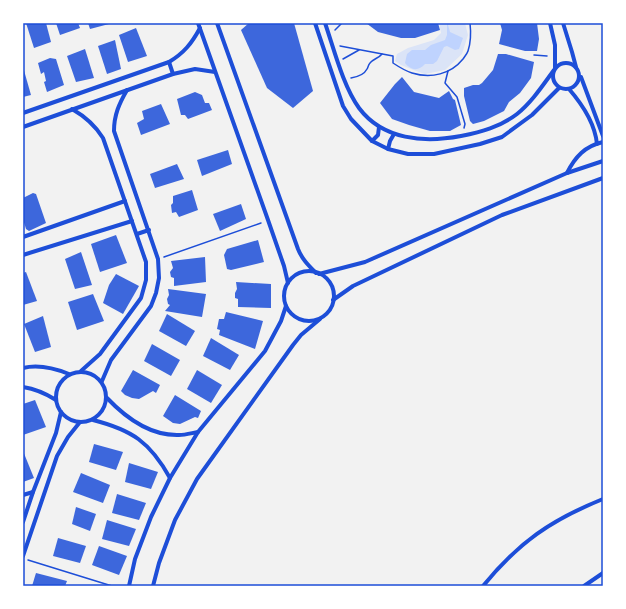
<svg xmlns="http://www.w3.org/2000/svg" width="626" height="609" viewBox="0 0 626 609" font-family="'Space Grotesk',sans-serif">
	<rect width="100%" height="100%" fill="#f2f2f2"/>
	<path fill="#dbe4f7" d="M439,23H465L468,35L462,54L445,70L425,74L416,71L401,65L395,61L397,54L408,48L434,40L441,33Z"/>
	<path fill="#bfd3fe" d="M447,23H451L448,25L450,32L463,38L459,49L455,50L447,46L444,47L437,61L433,64H425C419,71 411,71 405,63L407,54L412,50H425L431,45L445,40L447,35Z"/>
	<g fill="#3d67dc">
		<path d="M26,23H46L51,42L34,48Z"/>
		<path d="M56,23H78L80,28L60,35Z"/>
		<path d="M88,23H109V24L90,29Z"/>
		<path d="M249,23H294L313,91L293,108L267,88L241,30Z"/>
		<path d="M366,23H438L440,30L415,38H401L378,32Z"/>
		<path d="M500,23H537L539,39L537,51H525L499,44L502,30Z"/>
		<path d="M136,28L147,56L128,62L119,35Z"/>
		<path d="M115,40L121,69L107,74L98,46Z"/>
		<path d="M85,49L94,78L76,82L67,56Z"/>
		<path d="M498,54H506L534,62L531,78L520,93L509,102L504,111L484,121L473,124L470,121L464,96V88L473,85H479L482,83L493,70Z"/>
		<path d="M50,58L56,59L64,85L47,92L44,82L46,81L44,72L41,74L38,63Z"/>
		<path d="M23,67L31,95L23,97Z"/>
		<path d="M402,77L414,92L439,98L449,91L453,99L455,100L461,125L450,131H430L409,125L392,119L380,103L395,84Z"/>
		<path d="M195,92L202,95L205,103H209L212,110L188,119L185,115H181L177,99Z"/>
		<path d="M161,104L170,124L141,135L137,123L144,119L142,111Z"/>
		<path d="M228,150L232,164L202,176L197,160Z"/>
		<path d="M177,164L184,179L155,188L150,174Z"/>
		<path d="M192,190L198,210L179,217L176,212L172,213L171,205L173,203V196Z"/>
		<path d="M33,193L36,194L46,223L29,231L26,229L23,219V198Z"/>
		<path d="M241,204L246,219L220,231L213,214Z"/>
		<path d="M116,235L127,263L100,272L91,244Z"/>
		<path d="M258,240L264,262L231,270L227,269L224,255L227,249Z"/>
		<path d="M81,252L92,285L75,289L65,259Z"/>
		<path d="M205,257L206,282L174,286V278L171,277L170,272L173,268L171,261Z"/>
		<path d="M26,272L37,301L23,305V273Z"/>
		<path d="M116,274L139,286L123,314L103,303L109,285Z"/>
		<path d="M236,282L271,284V308L238,307V299L235,298V293L237,289Z"/>
		<path d="M168,289L206,294L202,317L165,311L170,305L168,304L167,299L169,295Z"/>
		<path d="M93,294L104,321L77,330L68,302Z"/>
		<path d="M226,312L263,321L255,349L219,335L220,330L217,329L219,319H224Z"/>
		<path d="M167,314L195,331L186,346L159,331Z"/>
		<path d="M43,316L51,347L35,352L24,324Z"/>
		<path d="M211,338L239,355L230,370L203,356Z"/>
		<path d="M152,344L180,360L171,376L144,361Z"/>
		<path d="M133,370L160,385L156,393L153,391L139,399L132,398L125,395L121,391Z"/>
		<path d="M197,370L222,385L211,403L187,389Z"/>
		<path d="M175,395L201,411L198,418L195,417L180,424L173,423L163,416Z"/>
		<path d="M35,400L46,427L23,435V404Z"/>
		<path d="M94,444L123,452L116,470L89,462Z"/>
		<path d="M23,451L34,478L23,482Z"/>
		<path d="M129,463L158,472L151,489L125,482Z"/>
		<path d="M81,473L110,485L103,503L73,492Z"/>
		<path d="M117,494L146,503L139,520L112,513Z"/>
		<path d="M76,507L96,514L90,531L72,524Z"/>
		<path d="M107,520L136,529L129,546L102,539Z"/>
		<path d="M58,538L86,546L80,563L53,556Z"/>
		<path d="M99,546L127,556L119,575L92,565Z"/>
		<path d="M36,573L67,581L65,586H32Z"/>
	</g>
	<g fill="none" stroke-linecap="round" stroke-linejoin="round">
		<g stroke="#1d4ed8" stroke-width="1.5">
			<path d="M335,30L342,23"/>
			<path d="M340,46L393,56V63C399,67 406,71 412,73C431,79 451,74 463,59C465,56 467,54 468,51C471,42 471,32 470,23"/>
			<path d="M534,55L547,56"/>
			<path d="M343,59L359,50"/>
			<path d="M448,71L445,83L457,97L465,124L464,128"/>
			<path d="M351,78C357,77 364,75 367,69C368,68 368,65 370,63C373,59 379,58 382,54"/>
			<path d="M164,257L261,223"/>
			<path d="M28,560L112,586"/>
		</g>
		<g stroke="#1d4ed8" stroke-width="4">
			<path d="M198,23L268,220L284,266L288,283"/>
			<path d="M217,23L298,249C302,259 308,265 316,273"/>
			<path d="M315,23L343,106L351,119L372,141L388,149L408,154H434L480,144L502,137L532,115L559,88"/>
			<path d="M325,23C334,49 343,86 359,108C383,140 424,143 461,136C481,132 500,127 517,114C532,102 543,85 554,70"/>
			<path d="M550,23L555,45V68"/>
			<path d="M563,23L572,52L576,67"/>
			<path d="M169,62L173,74"/>
			<circle cx="566" cy="76" r="13"/>
			<path d="M581,77L603,136"/>
			<path d="M569,89C582,104 595,124 597,144"/>
			<path d="M72,109C86,117 95,125 103,138L146,262V280L141,298L100,354L81,371"/>
			<path d="M23,113L169,62C184,53 192,43 200,28"/>
			<path d="M23,127L173,74L195,69L215,72"/>
			<path d="M372,141L378,135L379,127"/>
			<path d="M388,149L390,141L394,134"/>
			<path d="M567,173C575,157 585,146 603,142"/>
			<path d="M137,234L149,230"/>
			<path d="M23,237L125,201"/>
			<path d="M23,255L132,221"/>
			<circle cx="309" cy="296" r="25"/>
			<path d="M319,274L365,262L567,173L603,161"/>
			<path d="M333,300L353,286L502,215L603,178"/>
			<path d="M23,368C39,364 54,368 69,374"/>
			<circle cx="81" cy="397" r="25"/>
			<path d="M102,381L111,360L151,306L156,293L159,278L158,259L114,131C114,115 119,104 127,90"/>
			<path d="M23,387C36,389 45,393 56,400"/>
			<path d="M107,398C126,418 150,436 179,435C185,435 192,433 198,432"/>
			<path d="M93,420C132,430 150,442 170,478"/>
			<path d="M23,495L33,492"/>
			<path d="M23,522L33,492L56,433L61,412"/>
			<path d="M23,556L57,456L68,437L80,422"/>
			<path d="M129,586L135,559L151,517L170,478L198,432L265,351L281,321L286,306"/>
			<path d="M153,586L159,563L175,520L197,479L293,345L301,335L320,319"/>
			<path d="M483,586C519,542 551,520 603,499"/>
			<path d="M584,586L603,573"/>
		</g>
	</g>
	<rect width="626" height="609" fill="none" stroke="#ffffff" stroke-width="48"/>
	<rect x="24" y="24" width="578" height="561" fill="none" stroke="#1d4ed8" stroke-width="1.5"/>
</svg>
